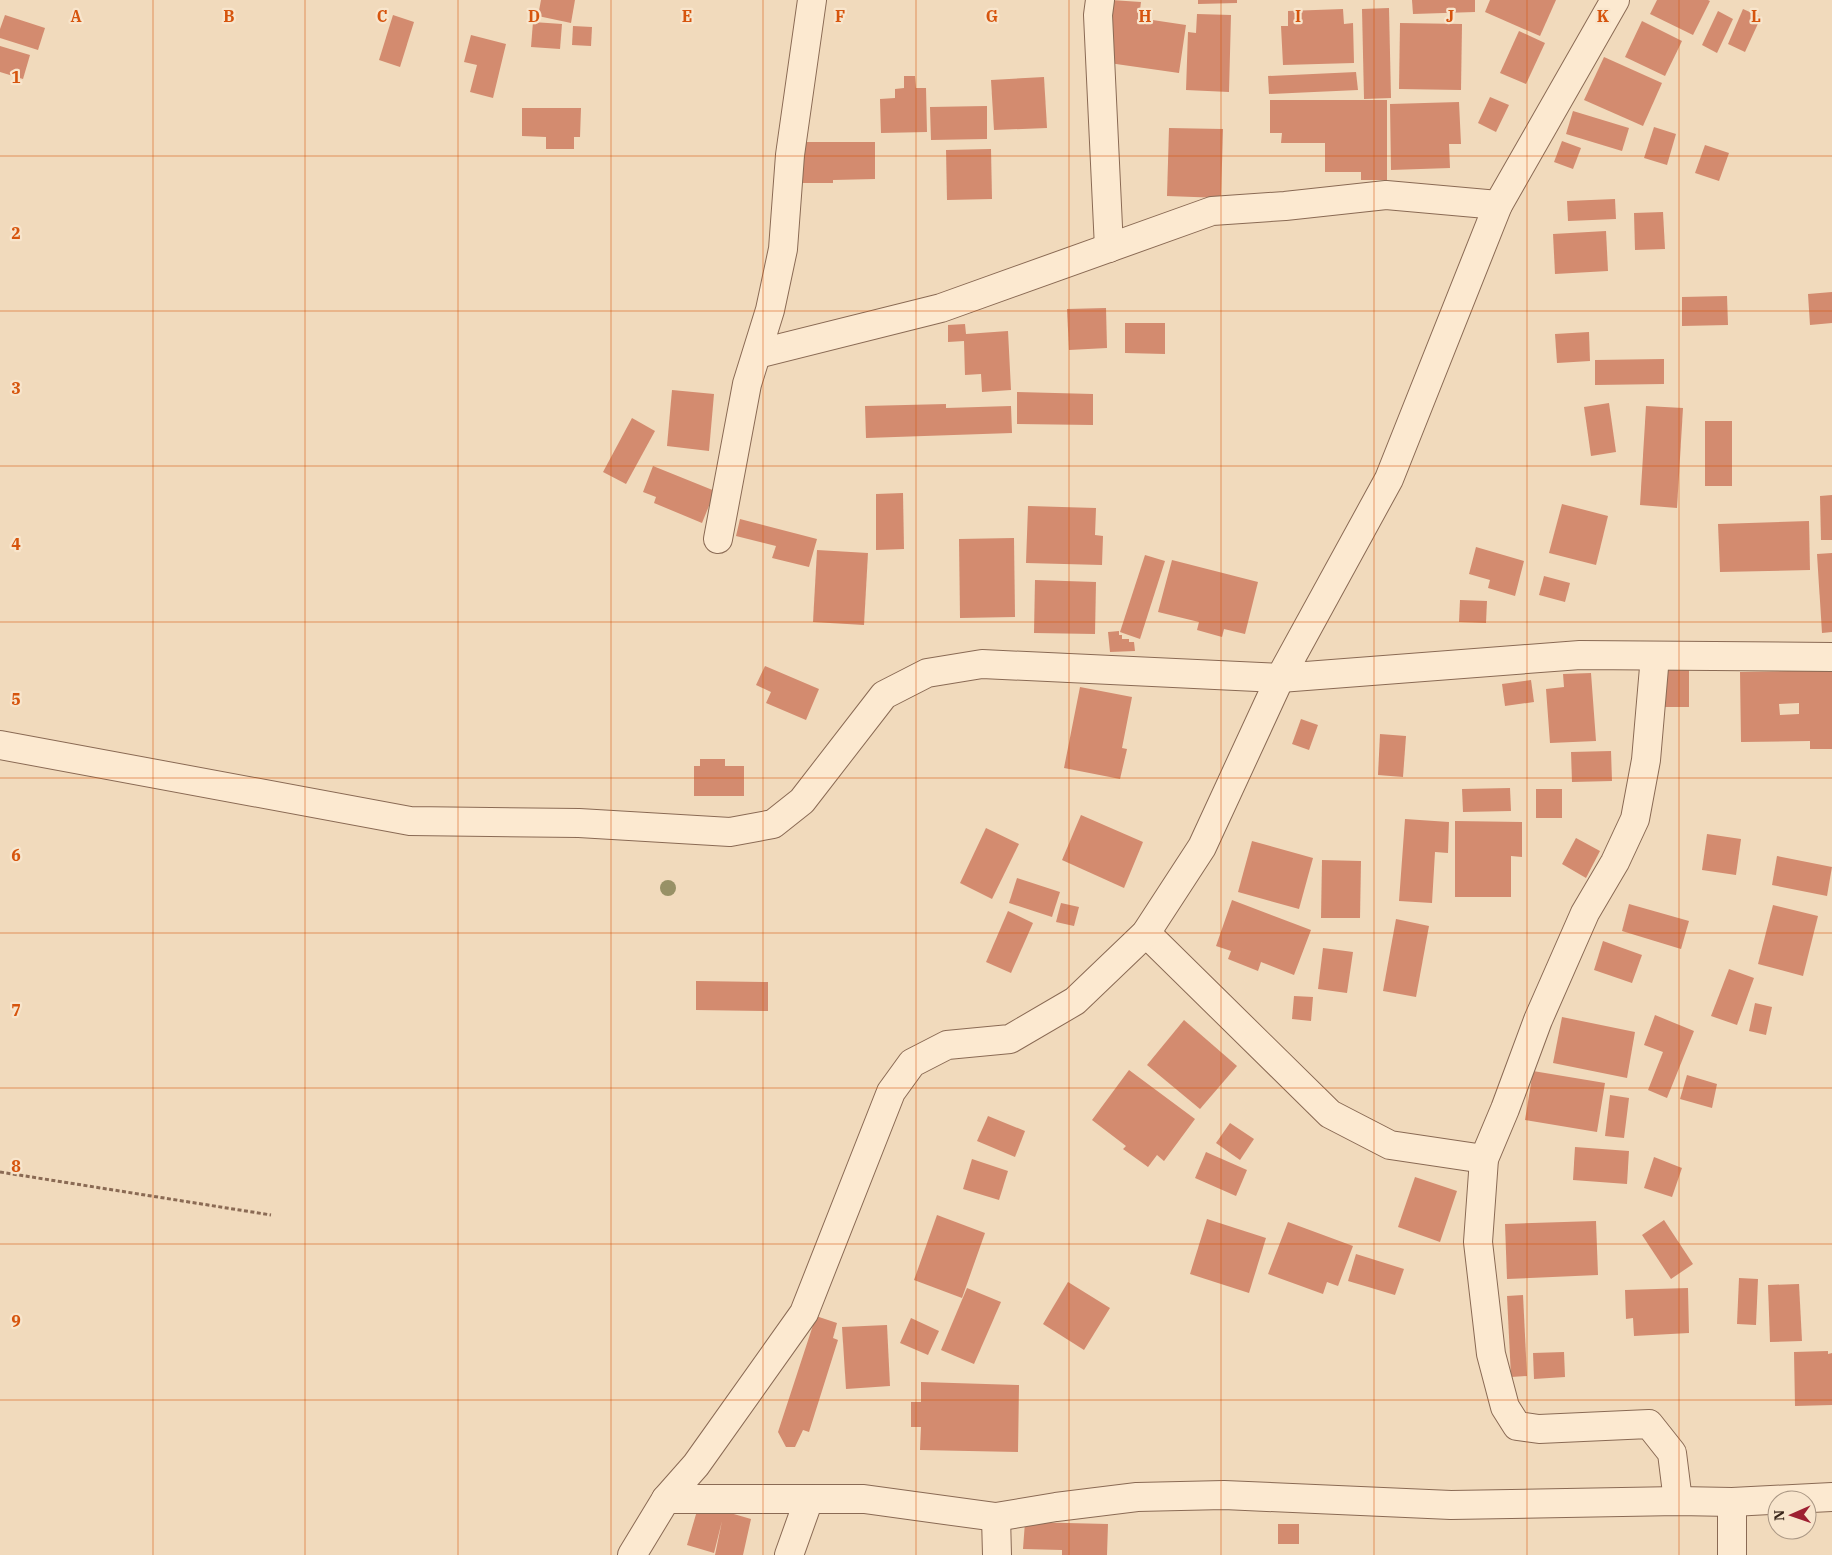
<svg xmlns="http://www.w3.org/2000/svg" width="1832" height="1555" viewBox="0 0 1832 1555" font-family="'IBM Plex Serif',serif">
	<rect width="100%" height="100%" fill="#f1dabc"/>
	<g fill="#d38b6f" fill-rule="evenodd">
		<path d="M541,0H575L571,23L538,16Z"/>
		<path d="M1111,0L1141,2L1139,18L1186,25L1179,73L1102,62Z"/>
		<path d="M1198,0H1237V3L1198,4Z"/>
		<path d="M1412,0H1475V12L1413,14Z"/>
		<path d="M1490,0H1556L1540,36L1485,12Z"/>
		<path d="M1657,0H1708L1710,1L1693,35L1650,14Z"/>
		<path d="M1389,8L1391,98L1364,99L1362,9Z"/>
		<path d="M1343,9L1344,24L1353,23L1354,63L1283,65L1281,26H1288V11Z"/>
		<path d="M1743,9L1761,17L1745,52L1728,44Z"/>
		<path d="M1718,11L1733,19L1717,53L1702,45Z"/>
		<path d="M1197,14L1231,15L1229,92L1186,90L1188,32L1196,33Z"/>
		<path d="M5,15L45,28L38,50L0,38V29Z"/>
		<path d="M393,15L414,22L400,67L379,60Z"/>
		<path d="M1642,21L1682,41L1665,76L1625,57Z"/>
		<path d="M533,22L562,24L560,49L531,47Z"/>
		<path d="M1400,23L1462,24L1461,90L1399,89Z"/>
		<path d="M573,26L592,27L591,46L572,45Z"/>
		<path d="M1519,31L1545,43L1526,84L1500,73Z"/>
		<path d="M471,35L506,44L493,98L470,92L477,65L464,62Z"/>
		<path d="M0,46L30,55L23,79L0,72Z"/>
		<path d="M1604,57L1662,83L1643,126L1584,100Z"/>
		<path d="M1356,72L1358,90L1269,94L1268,76Z"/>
		<path d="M904,76H915L916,88H926L927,132L881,133L880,99L895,98V89L904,88Z"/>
		<path d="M1044,77L1047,128L994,130L991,80Z"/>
		<path d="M1490,97L1509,105L1496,132L1478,123Z"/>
		<path d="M1270,100H1387V180H1361V172H1325V143H1281L1282,133H1270Z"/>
		<path d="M1459,102L1461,144H1449L1450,168L1391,170L1390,104Z"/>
		<path d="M987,106V139L931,140L930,107Z"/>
		<path d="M522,108H581L580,137H574V149H546V137L522,136Z"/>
		<path d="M1573,111L1629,128L1622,151L1566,134Z"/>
		<path d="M1654,127L1676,134L1667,165L1644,158Z"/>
		<path d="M1169,128L1223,129L1221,198L1167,196Z"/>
		<path d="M1562,141L1581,148L1573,169L1554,162Z"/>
		<path d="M800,142H875V179L833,180V183H800Z"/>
		<path d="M1705,145L1729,153L1719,181L1695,173Z"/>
		<path d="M991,149L992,199L947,200L946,150Z"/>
		<path d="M1615,199L1616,219L1568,221L1567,201Z"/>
		<path d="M1663,212L1665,249L1635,250L1634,213Z"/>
		<path d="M1606,231L1608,271L1555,274L1553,234Z"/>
		<path d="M1832,292V323L1810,325L1808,294Z"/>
		<path d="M1727,296L1728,325L1682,326V297Z"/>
		<path d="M1106,308L1107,348L1069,350L1067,309Z"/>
		<path d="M1125,323H1165V354L1125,353Z"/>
		<path d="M965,324L966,334L1008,331L1011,390L982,392L981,374L965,375L964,341L948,342V325Z"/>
		<path d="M1589,332L1590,361L1557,363L1555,334Z"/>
		<path d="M1664,359V384L1595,385V360Z"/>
		<path d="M672,390L714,394L709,451L667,446Z"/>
		<path d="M1017,392L1093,394V425L1017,424Z"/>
		<path d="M1609,403L1616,452L1591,456L1584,407Z"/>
		<path d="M946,404V408L1011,406L1012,433L866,438L865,406Z"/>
		<path d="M1646,406L1683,408L1677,508L1640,505Z"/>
		<path d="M632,418L655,431L626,484L603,472Z"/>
		<rect x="1705" y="421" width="27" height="65"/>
		<path d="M653,466L715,491L702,523L654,503L656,497L643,492Z"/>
		<path d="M903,493L904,549L876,550V494Z"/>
		<path d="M1832,495V540H1821L1820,496Z"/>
		<path d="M1562,504L1608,516L1596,565L1549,553Z"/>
		<path d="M1028,506L1096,508L1095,535L1103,536L1102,565L1026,563Z"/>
		<path d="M740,519L817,539L809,567L772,558L776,546L736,536Z"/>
		<path d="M1809,521L1810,570L1720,572L1718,524Z"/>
		<path d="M1014,538L1015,617L960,618L959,539Z"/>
		<path d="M1476,547L1524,561L1515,596L1488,588L1490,580L1469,574Z"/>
		<path d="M817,550L868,553L864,625L813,622Z"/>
		<path d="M1832,553V632L1822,633L1817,554Z"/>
		<path d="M1145,555L1165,561L1140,639L1120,632Z"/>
		<path d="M1172,560L1258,582L1245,634L1224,629L1222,637L1197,630L1199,622L1158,612Z"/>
		<path d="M1544,576L1570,583L1565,602L1539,595Z"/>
		<path d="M1035,580L1096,582L1095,634L1034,633Z"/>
		<path d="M1460,600L1487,601L1486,623L1459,622Z"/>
		<path d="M1119,631V635H1122V639H1129V642H1134L1135,651L1110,652L1108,632Z"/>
		<path d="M765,666L819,689L806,720L766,703L771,692L756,685Z"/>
		<path d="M1666,668L1689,669V707H1665Z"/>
		<path d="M1832,670V749H1810V741L1741,742L1740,672ZM1799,703V714L1780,715L1779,704Z"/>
		<path d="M1591,673L1596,741L1550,743L1546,689L1564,687L1563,674Z"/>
		<path d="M1531,680L1534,702L1505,706L1502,684Z"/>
		<path d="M1080,687L1132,697L1122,748L1127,749L1120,779L1064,768Z"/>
		<path d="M1301,719L1318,725L1309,750L1292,744Z"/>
		<path d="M1380,734L1406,736L1403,777L1378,775Z"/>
		<path d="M1611,751L1612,781L1572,782L1571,752Z"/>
		<path d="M700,759H725V766H744V796H694V766H700Z"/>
		<path d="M1510,788L1511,811L1463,812L1462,789Z"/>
		<rect x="1536" y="789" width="26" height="29"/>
		<path d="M1081,815L1143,842L1124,888L1062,860Z"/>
		<path d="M1405,819L1449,822L1448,853L1435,852L1432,903L1399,901Z"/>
		<path d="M1455,821L1522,822V857L1511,856V897H1455Z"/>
		<path d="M986,828L1019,844L992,899L960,883Z"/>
		<path d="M1707,834L1741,839L1736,875L1702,870Z"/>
		<path d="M1576,838L1600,851L1586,878L1562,864Z"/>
		<path d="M1252,841L1313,858L1299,909L1238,892Z"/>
		<path d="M1777,856L1832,867L1827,896L1772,885Z"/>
		<path d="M1322,860L1361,861L1360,918H1321Z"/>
		<path d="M1017,878L1060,892L1052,917L1009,903Z"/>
		<path d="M1232,900L1311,930L1294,975L1261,962L1258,971L1228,959L1231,951L1216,946Z"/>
		<path d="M1061,903L1079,907L1074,926L1056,922Z"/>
		<path d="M1629,904L1689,921L1681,949L1622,931Z"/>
		<path d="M1773,905L1818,916L1803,976L1758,964Z"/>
		<path d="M1008,911L1033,923L1011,973L986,962Z"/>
		<path d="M1396,919L1429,926L1416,997L1383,991Z"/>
		<path d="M1603,941L1642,955L1632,983L1594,970Z"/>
		<path d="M1323,948L1353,952L1347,993L1318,989Z"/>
		<path d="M1729,969L1754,978L1737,1025L1711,1016Z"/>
		<path d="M696,981L768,982V1011L696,1010Z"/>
		<path d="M1294,996L1313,997L1311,1021L1292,1019Z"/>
		<path d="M1755,1003L1772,1007L1766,1035L1749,1031Z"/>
		<path d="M1655,1015L1694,1031L1667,1098L1648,1090L1663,1052L1644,1045Z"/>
		<path d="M1562,1017L1635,1032L1627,1078L1553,1063Z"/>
		<path d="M1184,1020L1237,1066L1200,1109L1147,1065Z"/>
		<path d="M1129,1070L1195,1119L1164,1161L1157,1155L1148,1167L1123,1149L1126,1146L1092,1120Z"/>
		<path d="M1533,1071L1605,1083L1597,1132L1525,1120Z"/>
		<path d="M1687,1075L1717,1084L1712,1108L1680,1099Z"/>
		<path d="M1610,1095L1629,1098L1624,1138L1605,1136Z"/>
		<path d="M988,1116L1025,1131L1015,1157L977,1141Z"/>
		<path d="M1230,1123L1254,1139L1240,1160L1216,1143Z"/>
		<path d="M1575,1147L1629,1151L1627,1184L1573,1180Z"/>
		<path d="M1206,1152L1247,1170L1236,1196L1195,1178Z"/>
		<path d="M1654,1157L1682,1168L1672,1197L1644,1188Z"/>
		<path d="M972,1159L1008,1171L999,1200L963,1189Z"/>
		<path d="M1415,1177L1457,1191L1440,1242L1398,1227Z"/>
		<path d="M937,1215L985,1233L962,1298L914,1280Z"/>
		<path d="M1207,1219L1266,1238L1249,1293L1190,1274Z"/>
		<path d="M1664,1220L1693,1264L1671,1279L1642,1235Z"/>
		<path d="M1596,1221L1598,1275L1507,1279L1505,1224Z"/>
		<path d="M1288,1222L1353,1246L1338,1286L1327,1282L1323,1294L1268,1274Z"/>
		<path d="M1356,1254L1404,1269L1395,1295L1348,1281Z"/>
		<path d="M1739,1278L1758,1279L1756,1325L1737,1324Z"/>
		<path d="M1068,1282L1110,1308L1084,1350L1043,1324Z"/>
		<path d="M1799,1284L1802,1341L1770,1342L1768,1285Z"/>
		<path d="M967,1288L1001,1302L974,1364L941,1350Z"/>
		<path d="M1688,1288L1689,1333L1634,1336L1633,1318L1626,1319L1625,1290Z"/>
		<path d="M1523,1295L1527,1376L1511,1377L1507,1296Z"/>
		<path d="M816,1316L837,1323L833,1338L838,1340L809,1432L803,1430L795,1447H786L778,1432Z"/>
		<path d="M911,1318L939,1331L928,1355L900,1343Z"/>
		<path d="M887,1325L890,1386L846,1389L842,1327Z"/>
		<path d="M1828,1351V1354L1832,1353V1405L1795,1406L1794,1352Z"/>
		<path d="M1564,1352L1565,1377L1534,1379L1533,1353Z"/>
		<path d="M921,1382L1019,1385L1018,1452L920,1450L921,1427H911V1402H921Z"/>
		<path d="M699,1504L751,1519L743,1555H715L722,1521L714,1553L687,1545Z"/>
		<path d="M1025,1522L1108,1524L1107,1555H1062V1550L1023,1549Z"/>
		<rect x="1278" y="1524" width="21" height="20"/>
	</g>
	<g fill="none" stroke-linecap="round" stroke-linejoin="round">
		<defs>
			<g id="minor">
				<path d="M1100,0L1098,15L1109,248"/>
				<path d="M757,354L941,308L1212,211L1285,206L1386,195L1498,205"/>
				<path d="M718,539L747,384L770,310L783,249L790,155L812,0"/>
				<path d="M1655,656L1646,760L1635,819L1615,862L1585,913L1538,1020L1505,1109L1484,1159L1478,1242L1491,1354L1505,1407L1517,1426L1539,1429L1649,1424L1672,1453L1678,1501"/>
				<path d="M0,745L410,821L579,823L730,832L773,824L802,801L884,695L927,673L982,664L1280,678L1580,655L1832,657"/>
				<path d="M1146,933L1330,1114L1390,1145L1484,1159"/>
				<path d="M666,1499H864L996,1517L1056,1507L1137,1497L1224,1495L1451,1505L1678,1501L1732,1502L1832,1497"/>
				<path d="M1732,1502V1555"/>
				<path d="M996,1517L997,1555"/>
				<path d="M632,1555L666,1499L696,1465L804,1313L891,1092L912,1063L947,1045L1010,1039L1075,1001L1146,933L1202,847L1280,678L1389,479L1498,205L1615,0"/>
				<path d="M789,1555L809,1499"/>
			</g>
		</defs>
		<use href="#minor" stroke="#8a6a54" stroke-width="30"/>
		<path stroke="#8a6a54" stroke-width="3" stroke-dasharray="4 2.5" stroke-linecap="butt" d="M0,1172L271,1215"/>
		<use href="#minor" stroke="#fce9d0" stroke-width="28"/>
	</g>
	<circle fill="#989166" cx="668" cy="888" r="8"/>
	<path fill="none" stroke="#d6540d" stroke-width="1" stroke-opacity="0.55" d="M153,0V1555M305,0V1555M458,0V1555M611,0V1555M763,0V1555M916,0V1555M1069,0V1555M1221,0V1555M1374,0V1555M1527,0V1555M1679,0V1555M0,156H1832M0,311H1832M0,466H1832M0,622H1832M0,778H1832M0,933H1832M0,1088H1832M0,1244H1832M0,1400H1832"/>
	<g font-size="16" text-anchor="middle" font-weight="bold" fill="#d6540d" stroke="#f8e5cc" stroke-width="4.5" stroke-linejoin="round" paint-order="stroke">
		<text x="76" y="22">A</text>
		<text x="229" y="22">B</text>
		<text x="382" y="22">C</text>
		<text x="534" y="22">D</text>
		<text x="687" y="22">E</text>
		<text x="840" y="22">F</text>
		<text x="992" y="22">G</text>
		<text x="1145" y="22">H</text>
		<text x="1298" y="22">I</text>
		<text x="1450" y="22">J</text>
		<text x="1603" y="22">K</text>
		<text x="1756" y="22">L</text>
		<text x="16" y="83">1</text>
		<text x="16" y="239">2</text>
		<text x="16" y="394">3</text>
		<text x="16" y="550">4</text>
		<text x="16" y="705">5</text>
		<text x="16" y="861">6</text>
		<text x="16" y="1016">7</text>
		<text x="16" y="1172">8</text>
		<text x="16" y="1327">9</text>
	</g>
	<g transform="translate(1792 1515) rotate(268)"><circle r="24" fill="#f8e5cc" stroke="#ab9885"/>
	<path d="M0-4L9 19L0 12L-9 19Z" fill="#9e2032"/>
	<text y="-8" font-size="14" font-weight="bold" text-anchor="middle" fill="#38251a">N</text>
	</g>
</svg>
